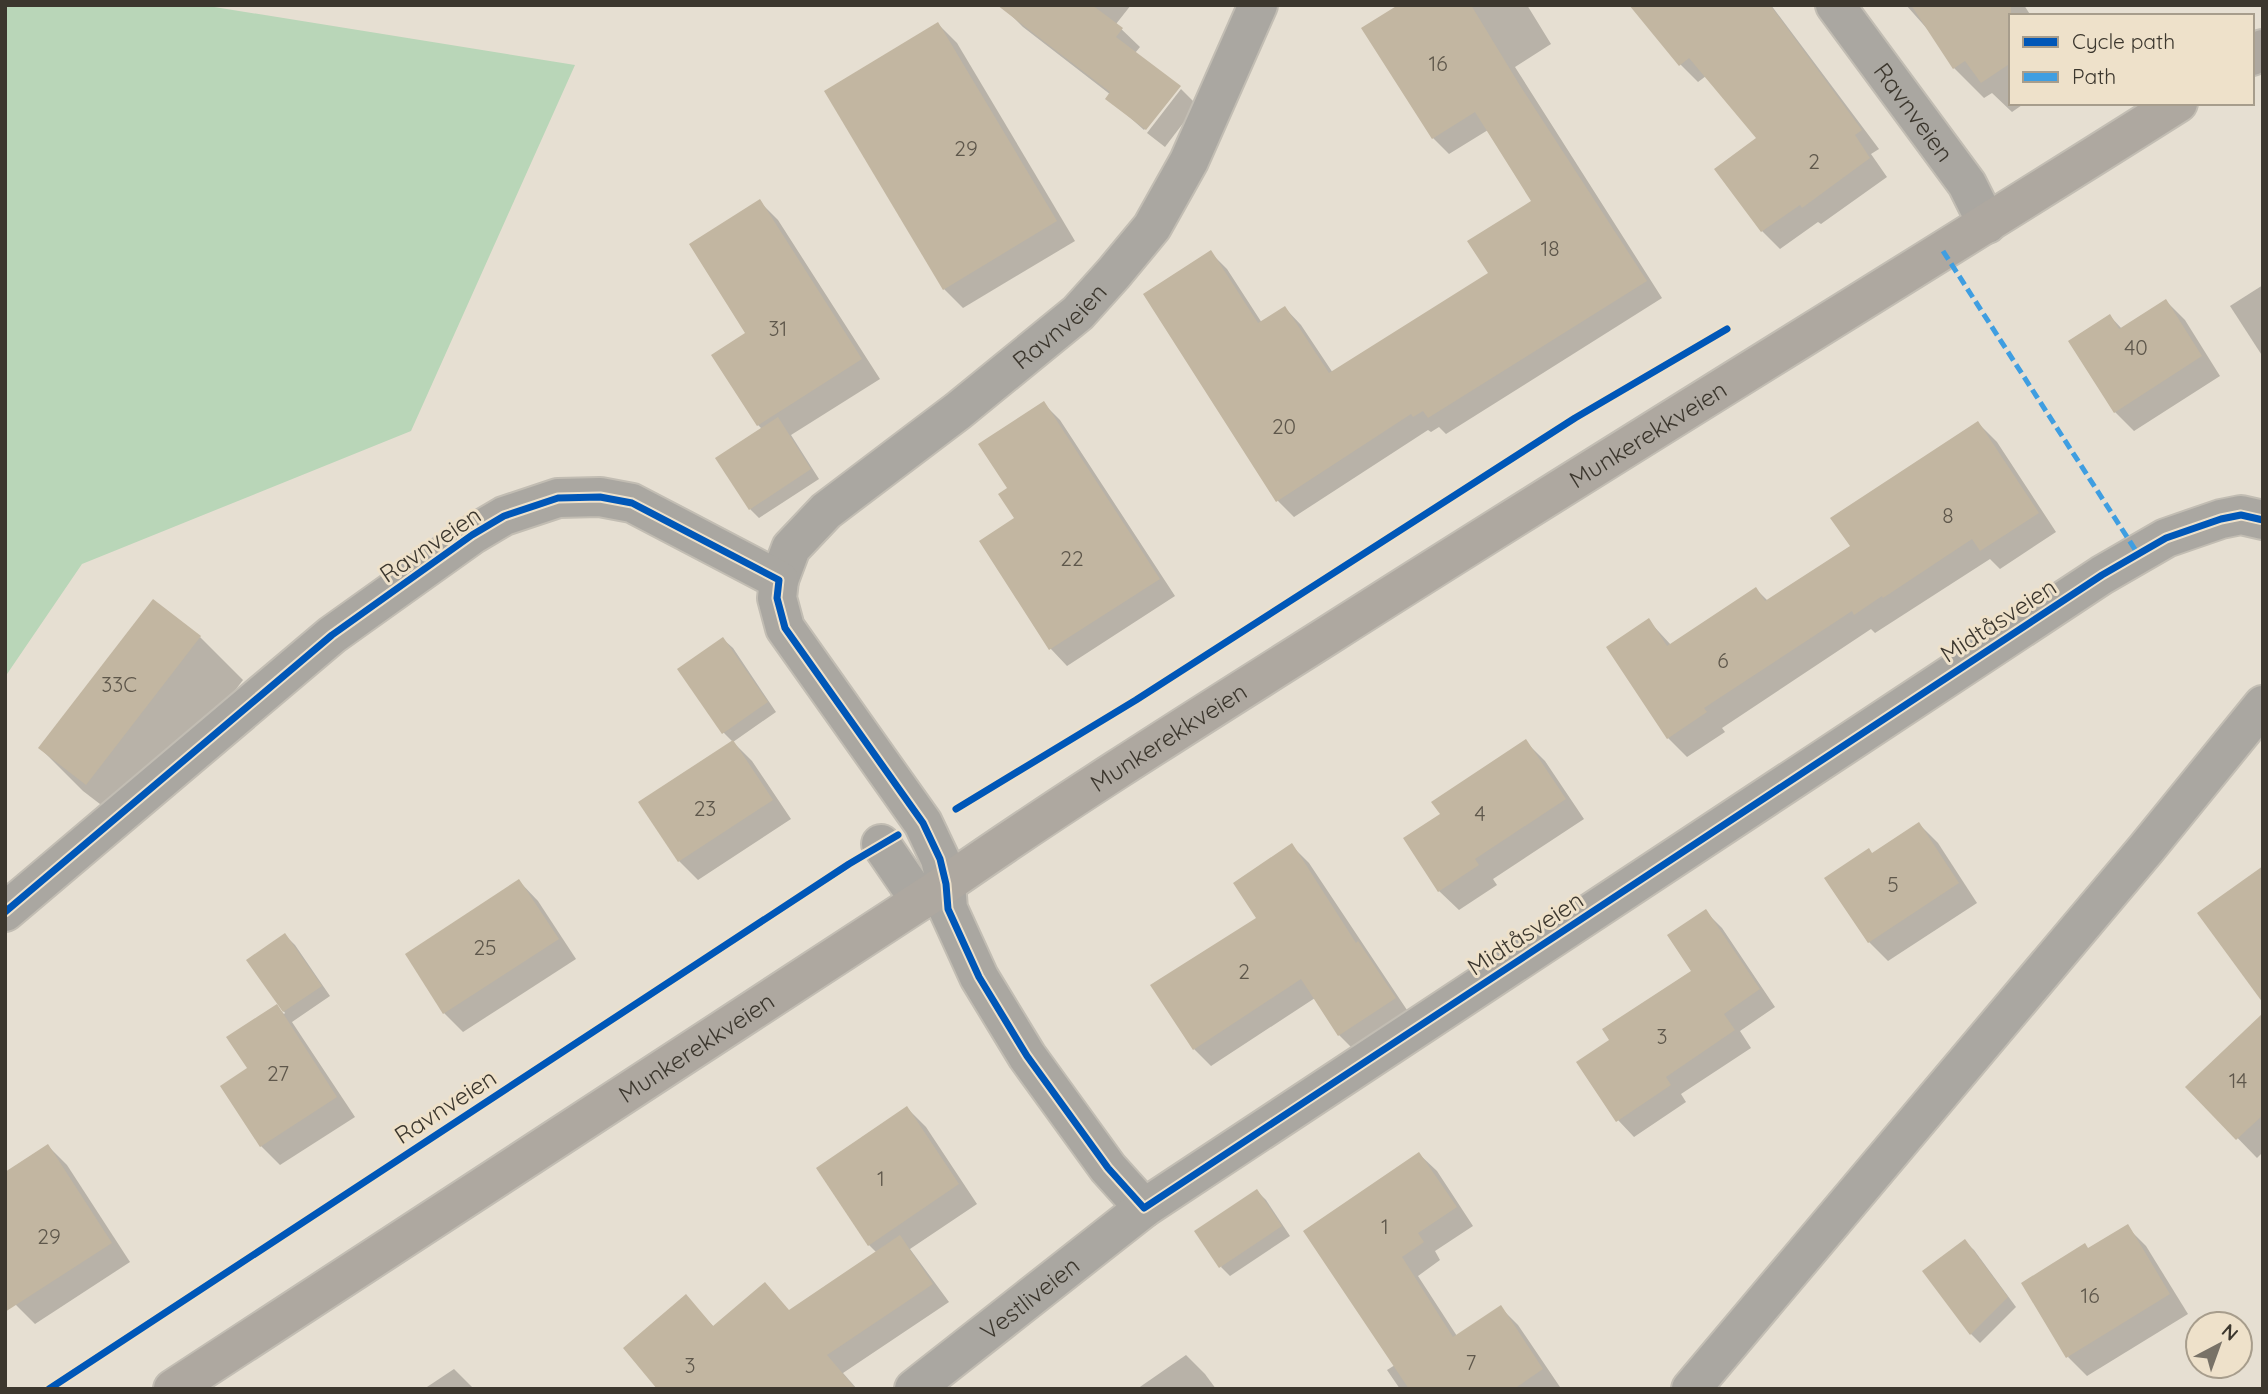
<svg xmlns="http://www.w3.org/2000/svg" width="2268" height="1394" viewBox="0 0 2268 1394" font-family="Quicksand,sans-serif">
	<rect width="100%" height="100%" fill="#e6dfd2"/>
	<path fill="#b9d6b8" d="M5,5H202L575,65L411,431L82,564L5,677Z"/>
	<g fill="#0003">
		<path d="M1009,5H1131L1116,24L1140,47L1135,53L1178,87L1144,130L1108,98L1111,95L1023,27L1006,10Z"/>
		<path d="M1401,5H1527L1551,44L1515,67L1662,298L1446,434L1439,427L1431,432L1428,430L1294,517L1278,501L1211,253L1227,269L1262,323L1285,308L1301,325L1333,373L1490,274L1534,201L1488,130L1449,154L1433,138Z"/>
		<path d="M1632,5H1771L1879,149L1871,154L1887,177L1821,224L1818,222L1780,249L1762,231L1717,169L1759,138L1706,76L1698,82L1681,65Z"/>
		<path d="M1906,5H2024L2031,16H2011V103H2025L2012,112L1992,93L1984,98L1954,68L1930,32Z"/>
		<path d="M938,24L957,43L1075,241L963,308L944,289Z"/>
		<path d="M1181,89L1197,105L1165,147L1147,133Z"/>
		<path d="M759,201L778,220L880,379L791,435L819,479L759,518L750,509L762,429L758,425L748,333Z"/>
		<path d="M2263,285V357L2230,306Z"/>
		<path d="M2166,301L2185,320L2220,376L2134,431L2115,412L2110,316L2122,329Z"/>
		<path d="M1043,403L1060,420L1175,596L1067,666L1051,649L981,541L1016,518L1010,488Z"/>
		<path d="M1978,423L1997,442L2056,532L2000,569L1990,559L1875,633L1871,629L1722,728L1725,732L1687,757L1668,738L1608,647L1649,621L1671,645L1756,589L1768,601L1852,546Z"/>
		<path d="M200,637L243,680L130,827L83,791L40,748Z"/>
		<path d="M723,639L733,648L776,712L733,742L752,761L791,819L698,880L679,861L733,742L724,733L680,670Z"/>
		<path d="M1526,742L1545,761L1584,819L1493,879L1497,885L1459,910L1439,891L1442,815Z"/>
		<path d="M1919,824L1938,843L1977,903L1888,961L1869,942L1873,855Z"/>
		<path d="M1292,846L1309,863L1411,1016L1356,1052L1339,1035L1315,998L1211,1066L1194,1049Z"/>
		<path d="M519,881L538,901L576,959L463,1032L444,1013Z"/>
		<path d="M1705,911L1722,928L1775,1007L1740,1031L1751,1048L1681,1094L1686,1102L1634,1137L1618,1120L1611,1041L1693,972Z"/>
		<path d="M285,935L295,945L330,996L292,1022L355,1117L280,1165L261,1146L249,1069L277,1007L284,1014L285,1013L249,961Z"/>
		<path d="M2263,1016V1152L2257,1158L2188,1087Z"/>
		<path d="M907,1108L926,1127L977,1204L910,1249L949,1302L843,1373L857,1389H660L686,1297L714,1327L790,1311L877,1253L869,1245Z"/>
		<path d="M48,1146L67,1165L130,1262L35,1324L16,1305L5,1288Z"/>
		<path d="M1419,1154L1437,1171L1473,1226L1435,1251L1440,1260L1418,1276L1457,1336L1500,1307L1518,1325L1560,1387L1557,1389H1400L1387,1370L1395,1365L1305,1231Z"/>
		<path d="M1257,1191L1266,1200L1290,1236L1230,1276L1221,1267Z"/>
		<path d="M2127,1227L2146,1246L2188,1314L2087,1376L2068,1357Z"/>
		<path d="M1964,1241L1974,1250L2016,1307L1980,1343L1971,1334Z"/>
		<path d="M1186,1355L1205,1374L1216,1389H1137Z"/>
		<path d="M454,1369L474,1389H424Z"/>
	</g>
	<g fill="#c2b6a1">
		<path d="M997,5H1092L1123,28L1116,37L1181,86L1146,130L1105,99L1110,92Z"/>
		<path d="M1398,5H1471L1519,84L1647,281L1428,418L1423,411L1413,417L1411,414L1276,502L1143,294L1211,250L1258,323L1285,306L1329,373L1488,273L1467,241L1531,201L1475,112L1432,139L1361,28Z"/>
		<path d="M1629,5H1770L1862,130L1855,135L1870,158L1802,208L1800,205L1761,232L1714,169L1756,138L1689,58L1679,66Z"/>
		<path d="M1911,5H2011V63L1981,83L1965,61L1953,69Z"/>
		<path d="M938,22L1057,221L943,290L824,91Z"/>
		<path d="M760,199L862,359L757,426L711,355L745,333L689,244Z"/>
		<path d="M2166,299L2202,356L2114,413L2068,341L2110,314L2119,329Z"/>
		<path d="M1044,401L1160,579L1049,650L979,541L1014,518L998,494L1007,488L978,444Z"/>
		<path d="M778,417L811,469L749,510L715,458Z"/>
		<path d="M1978,421L2039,513L1980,551L1972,539L1883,598L1882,596L1854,615L1852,611L1704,708L1707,712L1667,739L1606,647L1649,618L1667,646L1756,587L1765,601L1850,546L1830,518Z"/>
		<path d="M153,599L201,636L86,785L38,748Z"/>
		<path d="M723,637L768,702L722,734L677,669Z"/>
		<path d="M1526,739L1566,799L1475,859L1479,865L1438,892L1403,838L1440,814L1431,802Z"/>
		<path d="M733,740L773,800L678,862L638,802Z"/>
		<path d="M1919,822L1959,883L1868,943L1824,878L1869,848L1872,853Z"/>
		<path d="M1292,843L1356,943L1358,941L1396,998L1338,1036L1301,979L1193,1050L1150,985L1256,918L1233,883Z"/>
		<path d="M2263,866V1003L2197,913Z"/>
		<path d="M519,879L559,939L443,1014L405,954Z"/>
		<path d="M1706,909L1760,989L1724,1014L1735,1030L1666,1077L1671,1085L1616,1122L1576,1062L1609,1040L1602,1029L1691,971L1667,935Z"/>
		<path d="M285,933L322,986L283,1012L246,960Z"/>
		<path d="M277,1004L337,1097L260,1147L220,1086L247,1068L226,1037Z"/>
		<path d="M2263,1013V1115L2236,1140L2185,1087Z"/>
		<path d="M907,1106L959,1184L868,1246L816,1168Z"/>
		<path d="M48,1144L112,1243L5,1312V1172Z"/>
		<path d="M1419,1152L1457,1207L1418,1233L1424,1242L1402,1257L1453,1337L1501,1305L1543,1369L1514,1389H1409L1303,1231Z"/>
		<path d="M1257,1189L1282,1226L1219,1268L1194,1231Z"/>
		<path d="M2128,1224L2170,1294L2066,1358L2021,1283L2085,1243L2088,1248Z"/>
		<path d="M900,1235L933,1284L827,1355L856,1389H657L623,1348L686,1294L713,1326L765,1282L789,1310Z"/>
		<path d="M1965,1239L2008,1297L1970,1335L1922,1271Z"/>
	</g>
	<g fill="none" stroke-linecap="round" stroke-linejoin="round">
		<defs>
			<g id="minor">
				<path id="s1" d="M1835,5L1967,184L1987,224"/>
				<path id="s2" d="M779,580L791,548L826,511L958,411L1078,313L1114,273L1152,227L1189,161L1258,5"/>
				<path d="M881,844L920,901"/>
				<path d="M5,912L332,635L472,535L504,516L558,498L600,497L632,503L779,580L777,598L785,628L923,823L940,859L946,884L948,909L979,977L1027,1056L1108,1168L1144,1208L2102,575L2166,538L2221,519L2241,515L2263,520"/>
				<path id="s3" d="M914,1389L1144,1208"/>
				<path d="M1691,1389L2146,849L2263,705"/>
			</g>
			<g id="major">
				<path d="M2252,56L2263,49"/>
				<path id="s4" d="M173,1389L946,884C1071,797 1199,717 1327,636C1609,456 1895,282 2178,103"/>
			</g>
		</defs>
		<use href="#minor" stroke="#c2bdb3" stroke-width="42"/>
		<use href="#major" stroke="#c2bdb3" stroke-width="42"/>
		<use href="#minor" stroke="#aaa7a1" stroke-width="38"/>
		<use href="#major" stroke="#aea8a0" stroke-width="38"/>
		<path stroke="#3f9ee1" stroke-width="5" stroke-dasharray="10 5" stroke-linecap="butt" d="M1943,251L2138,554"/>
		<defs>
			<g id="cycleway">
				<path d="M956,809L1136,700L1575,418L1727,329"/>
				<path d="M5,912L332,635L472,535L504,516L558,498L600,497L632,503L779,580L777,598L785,628L923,823L940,859L946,884L948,909L979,977L1027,1056L1108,1168L1144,1208L2102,575L2166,538L2221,519L2241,515L2263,520"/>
				<path d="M49,1389L849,864L898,835"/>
			</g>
		</defs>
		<use href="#cycleway" stroke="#eee1ca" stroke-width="11"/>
		<use href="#cycleway" stroke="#0057b8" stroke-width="7"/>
	</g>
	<g text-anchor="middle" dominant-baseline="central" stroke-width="6" stroke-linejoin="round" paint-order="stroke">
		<g font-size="21" fill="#5e574b">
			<text x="1438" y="63">16</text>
			<text x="966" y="148">29</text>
			<text x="1814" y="161">2</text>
			<text x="1550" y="248">18</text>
			<text x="778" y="328">31</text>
			<text x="2136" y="347">40</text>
			<text x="1284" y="426">20</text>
			<text x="1948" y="515">8</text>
			<text x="1072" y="558">22</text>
			<text x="1723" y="660">6</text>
			<text x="119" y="684">33C</text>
			<text x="705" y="808">23</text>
			<text x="1480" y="813">4</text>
			<text x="1893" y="884">5</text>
			<text x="485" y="947">25</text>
			<text x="1244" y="971">2</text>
			<text x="1662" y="1036">3</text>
			<text x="278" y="1073">27</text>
			<text x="2238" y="1080">14</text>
			<text x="881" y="1178">1</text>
			<text x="1385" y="1226">1</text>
			<text x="49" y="1236">29</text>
			<text x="2090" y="1295">16</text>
			<text x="1471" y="1362">7</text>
			<text x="690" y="1365">3</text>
		</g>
		<g font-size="24" fill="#3c372e" stroke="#eee1ca">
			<text stroke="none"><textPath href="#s1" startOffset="133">Ravnveien</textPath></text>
			<text stroke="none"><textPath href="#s2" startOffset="383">Ravnveien</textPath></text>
			<text stroke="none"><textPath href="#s4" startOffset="1757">Munkerekkveien</textPath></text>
			<text transform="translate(430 544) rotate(-34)">Ravnveien</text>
			<text transform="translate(1998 620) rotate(-33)">Midtåsveien</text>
			<text stroke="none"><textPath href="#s4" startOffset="1190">Munkerekkveien</textPath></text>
			<text transform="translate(1525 933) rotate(-33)">Midtåsveien</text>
			<text stroke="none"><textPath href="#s4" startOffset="625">Munkerekkveien</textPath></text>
			<text transform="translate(445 1106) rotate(-33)">Ravnveien</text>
			<text stroke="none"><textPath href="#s3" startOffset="147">Vestliveien</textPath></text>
		</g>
	</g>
	<rect width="2268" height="1394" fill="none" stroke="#3c372e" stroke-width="14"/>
	<rect x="2009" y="14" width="245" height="91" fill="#eee1ca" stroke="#a79d8c" stroke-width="2"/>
	<rect x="2023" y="37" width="35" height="10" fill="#0057b8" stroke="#a79d8c" stroke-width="2"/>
	<text x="2072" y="49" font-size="21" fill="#3c372e">Cycle path</text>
	<rect x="2023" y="72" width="35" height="10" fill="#3f9ee1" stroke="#a79d8c" stroke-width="2"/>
	<text x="2072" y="84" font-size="21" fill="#3c372e">Path</text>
	<g transform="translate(2219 1345) rotate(41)"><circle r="33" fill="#eee1ca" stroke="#a79d8c" stroke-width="2"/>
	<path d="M0-5L12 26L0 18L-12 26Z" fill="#787267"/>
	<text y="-10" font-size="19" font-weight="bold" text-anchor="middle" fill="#3c372e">N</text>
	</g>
</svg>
